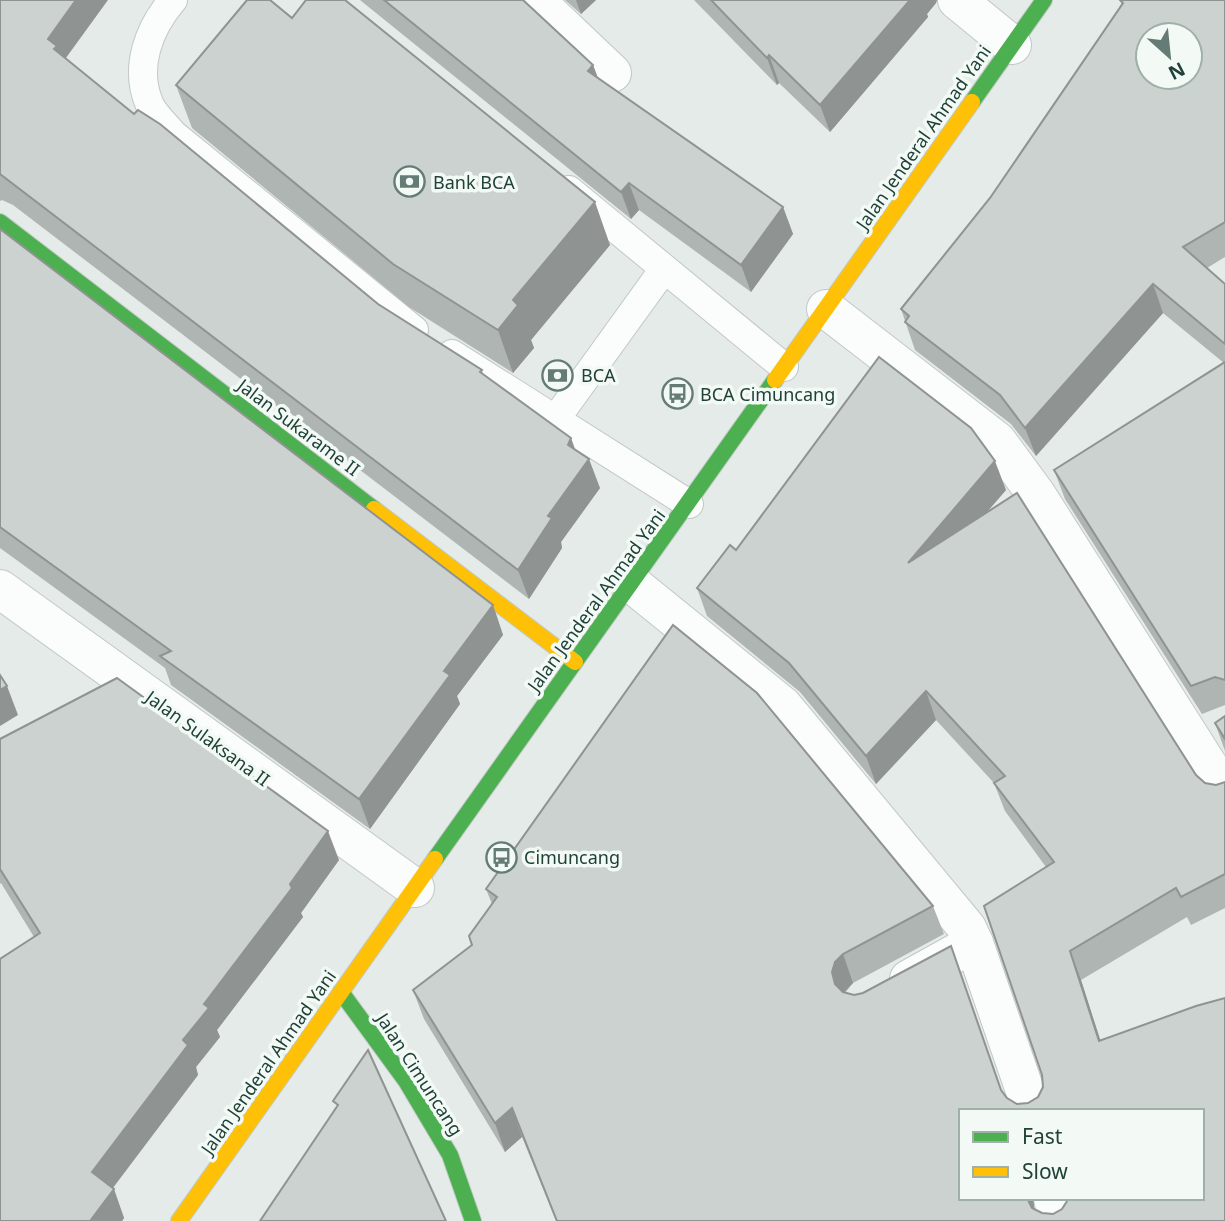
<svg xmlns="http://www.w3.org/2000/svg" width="1225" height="1221" viewBox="0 0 1225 1221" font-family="'Noto Sans',sans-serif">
	<rect width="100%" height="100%" fill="#e5ebe8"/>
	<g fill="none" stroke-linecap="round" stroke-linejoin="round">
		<defs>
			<g id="lane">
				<path d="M173,0C149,28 134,67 149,103C153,114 166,125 173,134L414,330"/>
				<path d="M569,190L784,367"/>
				<path d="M452,354L689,504"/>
				<path d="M555,420L664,269"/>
			</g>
			<g id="street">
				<path d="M535,0L612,73"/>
				<path d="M957,0L1012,45"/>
				<path d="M826,309L997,441L1036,494L1225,792"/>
				<path d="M631,583L783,706L967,928L974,943L909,979"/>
				<path d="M0,589L415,888"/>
				<path d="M974,943L1032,1111"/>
				<path d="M1053,1198L1058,1221"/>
			</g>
			<g id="fast">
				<path d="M972,102L1044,0"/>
				<path d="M0,222L374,509"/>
				<path d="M435,859L775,380"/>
				<path d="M341,992L406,1081L450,1155L473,1221"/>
			</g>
			<g id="slow">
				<path d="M775,380L972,102"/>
				<path d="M374,509L575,662"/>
				<path d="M179,1221L435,859"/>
			</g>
		</defs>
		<use href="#lane" stroke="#c2c8c5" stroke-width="30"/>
		<use href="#street" stroke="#c2c8c5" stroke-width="40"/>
		<use href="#fast" stroke="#c0c9c5" stroke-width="18"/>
		<use href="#slow" stroke="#c0c9c5" stroke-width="18"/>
		<use href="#lane" stroke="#fbfcfc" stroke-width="28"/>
		<use href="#street" stroke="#fbfcfc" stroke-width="38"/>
		<use href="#fast" stroke="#4caf50" stroke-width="16"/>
		<use href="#slow" stroke="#ffc107" stroke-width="16"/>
	</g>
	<g fill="#afb5b2" fill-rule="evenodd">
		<path d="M0,0L66,58L134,114L378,304L482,370L483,374L575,449L600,488L561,542L562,548L529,599L13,205L2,200L0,201Z"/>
		<path d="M360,0H523L593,65L598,78L783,207L793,234L751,292L639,210L631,219Z"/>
		<path d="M565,0H596L581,14Z"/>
		<path d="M694,0H937L936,3L927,14L928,17L830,132L779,83L777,85Z"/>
		<path d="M1120,0H1225V257L1207,268L1225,284V705L1202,714L1065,499L1054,470L1224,363L1163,313L1036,456L1011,424L915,350L901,309L990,198L1122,5Z"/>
		<path d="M292,18L610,245L531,340L534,348L513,373L409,307L192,128L176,85Z"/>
		<path d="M0,229L493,605L503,635L457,696L460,704L370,829L171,685L165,668L0,548Z"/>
		<path d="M1006,490L985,514L1196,775L1205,783L1216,785L1225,782V908L1191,925L1187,917L1081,980L1100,1041L1225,1221H556L522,1137L505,1152L424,1019L413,990L472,945L492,904L486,889L933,906L944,934L853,983L845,993L1002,1092L1007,1098L1017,1104L1028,1103L1038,1097L1043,1087L1046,867L1005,811L994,783L936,720L876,784L800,692L707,616L697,588L736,550ZM961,1111L1202,1198L1053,1214L1042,1213L1034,1209L1033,1198H961Z"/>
		<path d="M1225,716V751L1215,723Z"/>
		<path d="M0,739L339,860L301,913L303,917L217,1030L220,1037L196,1067L198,1075L113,1188L124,1218L122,1221H0L34,937L1,883L0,884Z"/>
	</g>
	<g fill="#8f9391">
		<path d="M76,0H108L63,62L48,39Z"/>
		<path d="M576,0H596L581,14Z"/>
		<path d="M910,0H937L936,3L927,14L928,17L830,132L820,105Z"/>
		<path d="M769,55L779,83L777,85L767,58Z"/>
		<path d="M593,65L603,92L588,71Z"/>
		<path d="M629,183L639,210L631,219L621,192Z"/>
		<path d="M595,202L610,245L531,340L534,348L513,373L498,330L513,300Z"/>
		<path d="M783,207L793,234L751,292L741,265Z"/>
		<path d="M1153,284L1163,313L1036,456L1025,428Z"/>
		<path d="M571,438L582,468L589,459L600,488L561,542L562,548L529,599L518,570L548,516L568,445Z"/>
		<path d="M995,461L1006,490L919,591L908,563Z"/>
		<path d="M493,605L503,635L457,696L460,704L370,829L359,799L444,671Z"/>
		<path d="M7,686L18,715L0,726V690Z"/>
		<path d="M926,691L936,720L876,784L866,756Z"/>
		<path d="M328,831L339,860L301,913L303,917L217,1030L220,1037L196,1067L198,1075L102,1202L92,1172L183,1040L204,1004Z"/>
		<path d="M1070,951L1081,980L1110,1070L1099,1041Z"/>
		<path d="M843,954L853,983L845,991L842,1001L835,984L832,972L835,962Z"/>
		<path d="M512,1108L522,1137L505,1152L495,1123Z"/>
		<path d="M114,1189L124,1218L122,1221H90Z"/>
		<path d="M1027,1198H1033L1036,1221Z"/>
	</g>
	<g fill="#ccd2cf" stroke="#8f9391" stroke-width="2" fill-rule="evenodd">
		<path d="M0,0H76L48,39L57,46L54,49L134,114L138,110L160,124L378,304L482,370L480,372L571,438L568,445L589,459L548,516L552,518L518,570L0,174Z"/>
		<path d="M247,0H270L292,18L306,0H345L595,202L513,300L518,305L498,330L393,264L176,85Z"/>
		<path d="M384,0H523L593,65L588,71L783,207L741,265L629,183L621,192Z"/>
		<path d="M711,0H910L820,105L769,55L767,58Z"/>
		<path d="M1120,0H1225V222L1183,247L1225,284V344L1153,284L1025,428L1000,395L905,322L909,316L901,309L990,198L1123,3ZM1148,35H1190V77H1148Z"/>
		<path d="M0,229L493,605L444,671L450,675L359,799L160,656L171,651L0,527Z"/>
		<path d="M879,357L971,428L995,461L908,563L1017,493L1196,775L1205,783L1216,785L1225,782V874L1181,897L1176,888L1070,951L1099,1041L1196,1006L1225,998V1221H557L512,1108L495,1123L413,990L472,945L469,936L497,897L486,889L673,625L757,693L933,906L843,954L835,962L832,972L835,984L843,992L854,995L863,993L951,946L1001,1090L1007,1098L1017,1104L1028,1103L1038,1097L1043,1087L1042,1075L984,906L1054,862L994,783L1005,776L926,691L866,756L789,663L697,588L730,545L736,550ZM961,1111H1202V1198H1069L1062,1209L1053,1214L1042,1213L1032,1208L1027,1198H961Z"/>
		<path d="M1225,362V680L1215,677L1191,686L1054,470Z"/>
		<path d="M0,675L7,686L0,690Z"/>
		<path d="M117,678L328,831L290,884L292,888L204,1004L209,1008L183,1040L188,1045L92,1172L114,1189L90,1221H0V959L40,933L0,869V739Z"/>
		<path d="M1225,716V739L1215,723Z"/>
		<path d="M368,1050L446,1221H260L338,1105L333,1101Z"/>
	</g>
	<defs>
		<symbol id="bank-ring" viewBox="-11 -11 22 22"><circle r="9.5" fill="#f3faf6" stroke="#657c76" stroke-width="1.5"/><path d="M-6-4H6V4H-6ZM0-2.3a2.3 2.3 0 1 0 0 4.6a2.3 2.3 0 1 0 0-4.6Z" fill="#657c76"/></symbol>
		<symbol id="bus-ring" viewBox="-11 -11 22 22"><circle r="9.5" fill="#f3faf6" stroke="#657c76" stroke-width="1.5"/><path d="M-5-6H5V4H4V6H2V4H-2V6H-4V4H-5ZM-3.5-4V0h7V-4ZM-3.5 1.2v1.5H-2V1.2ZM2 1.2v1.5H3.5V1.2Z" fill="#657c76"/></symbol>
	</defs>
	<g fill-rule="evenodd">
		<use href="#bank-ring" x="392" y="164" width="35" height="35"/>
		<use href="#bank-ring" x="540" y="358" width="35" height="35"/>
		<use href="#bus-ring" x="660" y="376" width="35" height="35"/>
		<use href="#bus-ring" x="484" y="840" width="35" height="35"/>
	</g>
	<g text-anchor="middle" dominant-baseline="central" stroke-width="7" stroke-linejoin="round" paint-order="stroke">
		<g font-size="18" fill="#204138" stroke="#f3faf6">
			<text transform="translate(923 137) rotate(-55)">Jalan Jenderal Ahmad Yani</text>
			<text transform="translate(299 427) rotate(37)">Jalan Sukarame II</text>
			<text transform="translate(596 600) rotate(-54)">Jalan Jenderal Ahmad Yani</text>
			<text transform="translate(208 738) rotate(36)">Jalan Sulaksana II</text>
			<text transform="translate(268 1062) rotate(-55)">Jalan Jenderal Ahmad Yani</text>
			<text transform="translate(420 1074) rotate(57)">Jalan Cimuncang</text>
		</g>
		<g font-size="18" fill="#204138" stroke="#f3faf6" text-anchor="start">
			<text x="433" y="182">Bank BCA</text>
			<text x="581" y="375">BCA</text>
			<text x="700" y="394">BCA Cimuncang</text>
			<text x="524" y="857">Cimuncang</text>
		</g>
	</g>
	<rect x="959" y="1109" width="245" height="91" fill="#f3faf6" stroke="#9fb0aa" stroke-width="2"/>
	<rect x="973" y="1132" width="35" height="10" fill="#4caf50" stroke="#9fb0aa" stroke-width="2"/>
	<text x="1022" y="1144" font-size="21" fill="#204138">Fast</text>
	<rect x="973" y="1167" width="35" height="10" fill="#ffc107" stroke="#9fb0aa" stroke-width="2"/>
	<text x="1022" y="1179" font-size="21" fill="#204138">Slow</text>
	<g transform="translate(1169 56) rotate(153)"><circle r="33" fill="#f3faf6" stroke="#9fb0aa" stroke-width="2"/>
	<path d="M0-5L12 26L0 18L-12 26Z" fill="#657c76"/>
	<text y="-10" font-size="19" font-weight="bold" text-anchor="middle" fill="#204138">N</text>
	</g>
</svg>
